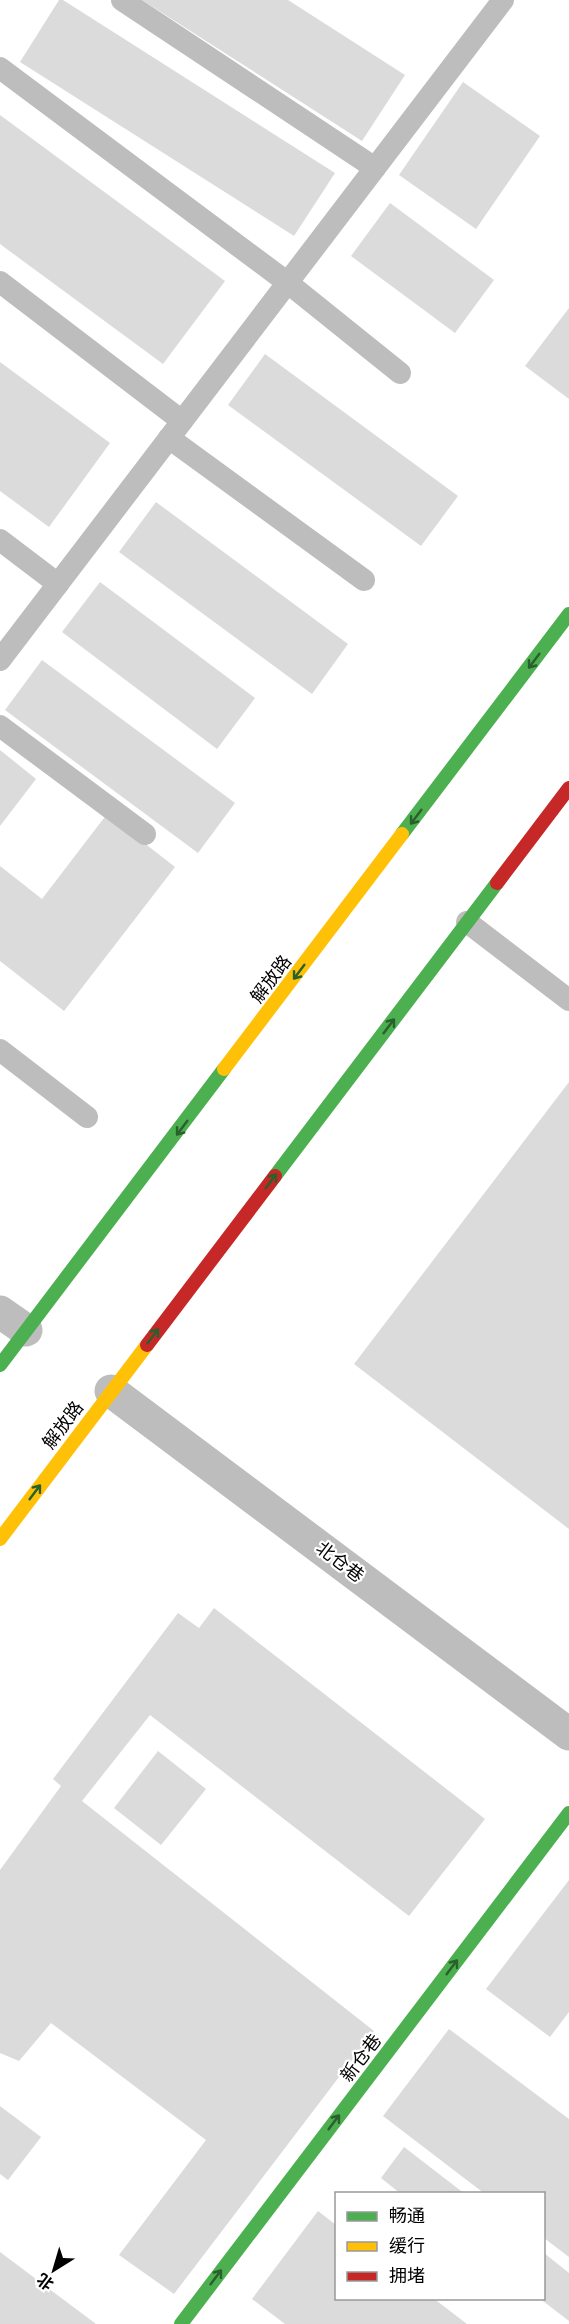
<svg xmlns="http://www.w3.org/2000/svg" width="569" height="2324" viewBox="0 0 569 2324" font-family="'Fira Sans Condensed','Noto Sans SC',sans-serif">
	<rect width="100%" height="100%" fill="#fff"/>
	<g fill="#dbdbdb">
		<path d="M59,0H63L335,173L294,236L20,62Z"/>
		<path d="M142,0H288L405,75L362,141Z"/>
		<path d="M463,82L540,136L476,229L399,175Z"/>
		<path d="M0,115L225,281L163,364L0,244Z"/>
		<path d="M390,203L494,280L455,333L351,256Z"/>
		<path d="M569,308V399L525,366Z"/>
		<path d="M265,354L458,496L421,546L228,405Z"/>
		<path d="M0,362L110,443L49,527L0,491Z"/>
		<path d="M156,502L348,644L312,694L119,552Z"/>
		<path d="M100,582L255,698L217,749L62,632Z"/>
		<path d="M42,660L235,803L198,853L5,710Z"/>
		<path d="M0,750L36,779L0,826Z"/>
		<path d="M107,814L175,867L64,1011L0,961V866L42,899Z"/>
		<path d="M569,1082V1529L354,1364Z"/>
		<path d="M214,1608L485,1819L409,1916L150,1715L82,1801L374,2031L174,2294L119,2255L206,2140L51,2023L19,2061L0,2053V1870L61,1786L53,1779L178,1613L199,1628Z"/>
		<path d="M158,1751L206,1789L161,1845L114,1808Z"/>
		<path d="M569,1880V2012L550,2037L486,1989Z"/>
		<path d="M449,2029L569,2119V2257L544,2238V2194H485L383,2116Z"/>
		<path d="M0,2106L41,2137L8,2180L0,2174Z"/>
		<path d="M404,2147L465,2194H401L381,2178Z"/>
		<path d="M318,2211L336,2225V2298H433L467,2324H285L252,2299Z"/>
		<path d="M0,2252L96,2324H0Z"/>
		<path d="M544,2253L569,2273V2321L539,2298H544Z"/>
	</g>
	<g fill="none" stroke-linecap="round" stroke-linejoin="round">
		<g stroke="#bdbdbd" stroke-width="22">
			<path d="M122,0L375,168"/>
			<path d="M0,68L288,283L400,373"/>
			<path d="M0,282L182,421"/>
			<path d="M169,438L364,580"/>
			<path d="M0,540L58,584"/>
			<path d="M0,660L503,0"/>
			<path d="M0,726L145,834"/>
			<path d="M467,922L569,1000"/>
			<path d="M0,1050L87,1117"/>
		</g>
		<g stroke="#bdbdbd" stroke-width="33">
			<path d="M0,1312L26,1330"/>
			<path d="M111,1391L569,1734"/>
		</g>
		<g stroke="#4caf50" stroke-width="14">
			<path d="M402,834L569,614"/>
			<path d="M275,1176L497,883"/>
			<path d="M0,1365L224,1069"/>
			<path d="M181,2324L569,1813"/>
		</g>
		<g stroke="#ffc107" stroke-width="14">
			<path d="M224,1069L402,834"/>
			<path d="M0,1539L147,1345"/>
		</g>
		<g stroke="#c62828" stroke-width="14">
			<path d="M497,883L569,788"/>
			<path d="M147,1345L275,1176"/>
		</g>
	</g>
	<defs><path id="oneway-shaft" d="M-6 0H5M1.5-3L5.5 0L1.5 3" fill="none" stroke-width="1.6" stroke-linecap="round" stroke-linejoin="round" transform="scale(1.5)"/></defs>
	<g stroke="#2a602c">
		<use href="#oneway-shaft" transform="translate(534 661) rotate(127)"/>
		<use href="#oneway-shaft" transform="translate(416 817) rotate(127)"/>
		<use href="#oneway-shaft" transform="translate(299 972) rotate(127)"/>
		<use href="#oneway-shaft" transform="translate(389 1026) rotate(-53)"/>
		<use href="#oneway-shaft" transform="translate(182 1128) rotate(127)"/>
		<use href="#oneway-shaft" transform="translate(271 1181) rotate(-53)"/>
		<use href="#oneway-shaft" transform="translate(153 1336) rotate(-53)"/>
		<use href="#oneway-shaft" transform="translate(35 1492) rotate(-53)"/>
		<use href="#oneway-shaft" transform="translate(452 1967) rotate(-53)"/>
		<use href="#oneway-shaft" transform="translate(334 2122) rotate(-53)"/>
		<use href="#oneway-shaft" transform="translate(216 2277) rotate(-53)"/>
	</g>
	<g text-anchor="middle" dominant-baseline="central" stroke-width="4.5" stroke-linejoin="round" paint-order="stroke">
		<g font-size="18" fill="#000" stroke="#fff">
			<text transform="translate(271 979) rotate(-53)">解放路</text>
			<text transform="translate(63 1425) rotate(-53)">解放路</text>
			<text transform="translate(340 1562) rotate(37)">北仓巷</text>
			<text transform="translate(361 2058) rotate(-53)">新仓巷</text>
		</g>
	</g>
	<rect x="335" y="2192" width="210" height="108" fill="#ffffff" stroke="#999999" stroke-width="1.5"/>
	<rect x="347" y="2212" width="30" height="9" fill="#4caf50" stroke="#999999" stroke-width="1.5"/>
	<text x="389" y="2222" font-size="18" fill="#000000">畅通</text>
	<rect x="347" y="2242" width="30" height="9" fill="#ffc107" stroke="#999999" stroke-width="1.5"/>
	<text x="389" y="2252" font-size="18" fill="#000000">缓行</text>
	<rect x="347" y="2272" width="30" height="9" fill="#c62828" stroke="#999999" stroke-width="1.5"/>
	<text x="389" y="2282" font-size="18" fill="#000000">拥堵</text>
	<g transform="translate(54 2270) rotate(217)" stroke="#ffffff" stroke-width="4.5" paint-order="stroke">
	<path d="M0-4.5L10 22L0 15L-10 22Z" fill="#000000"/>
	<text y="-9" font-size="16" font-weight="bold" text-anchor="middle" fill="#000000">北</text>
	</g>
</svg>
